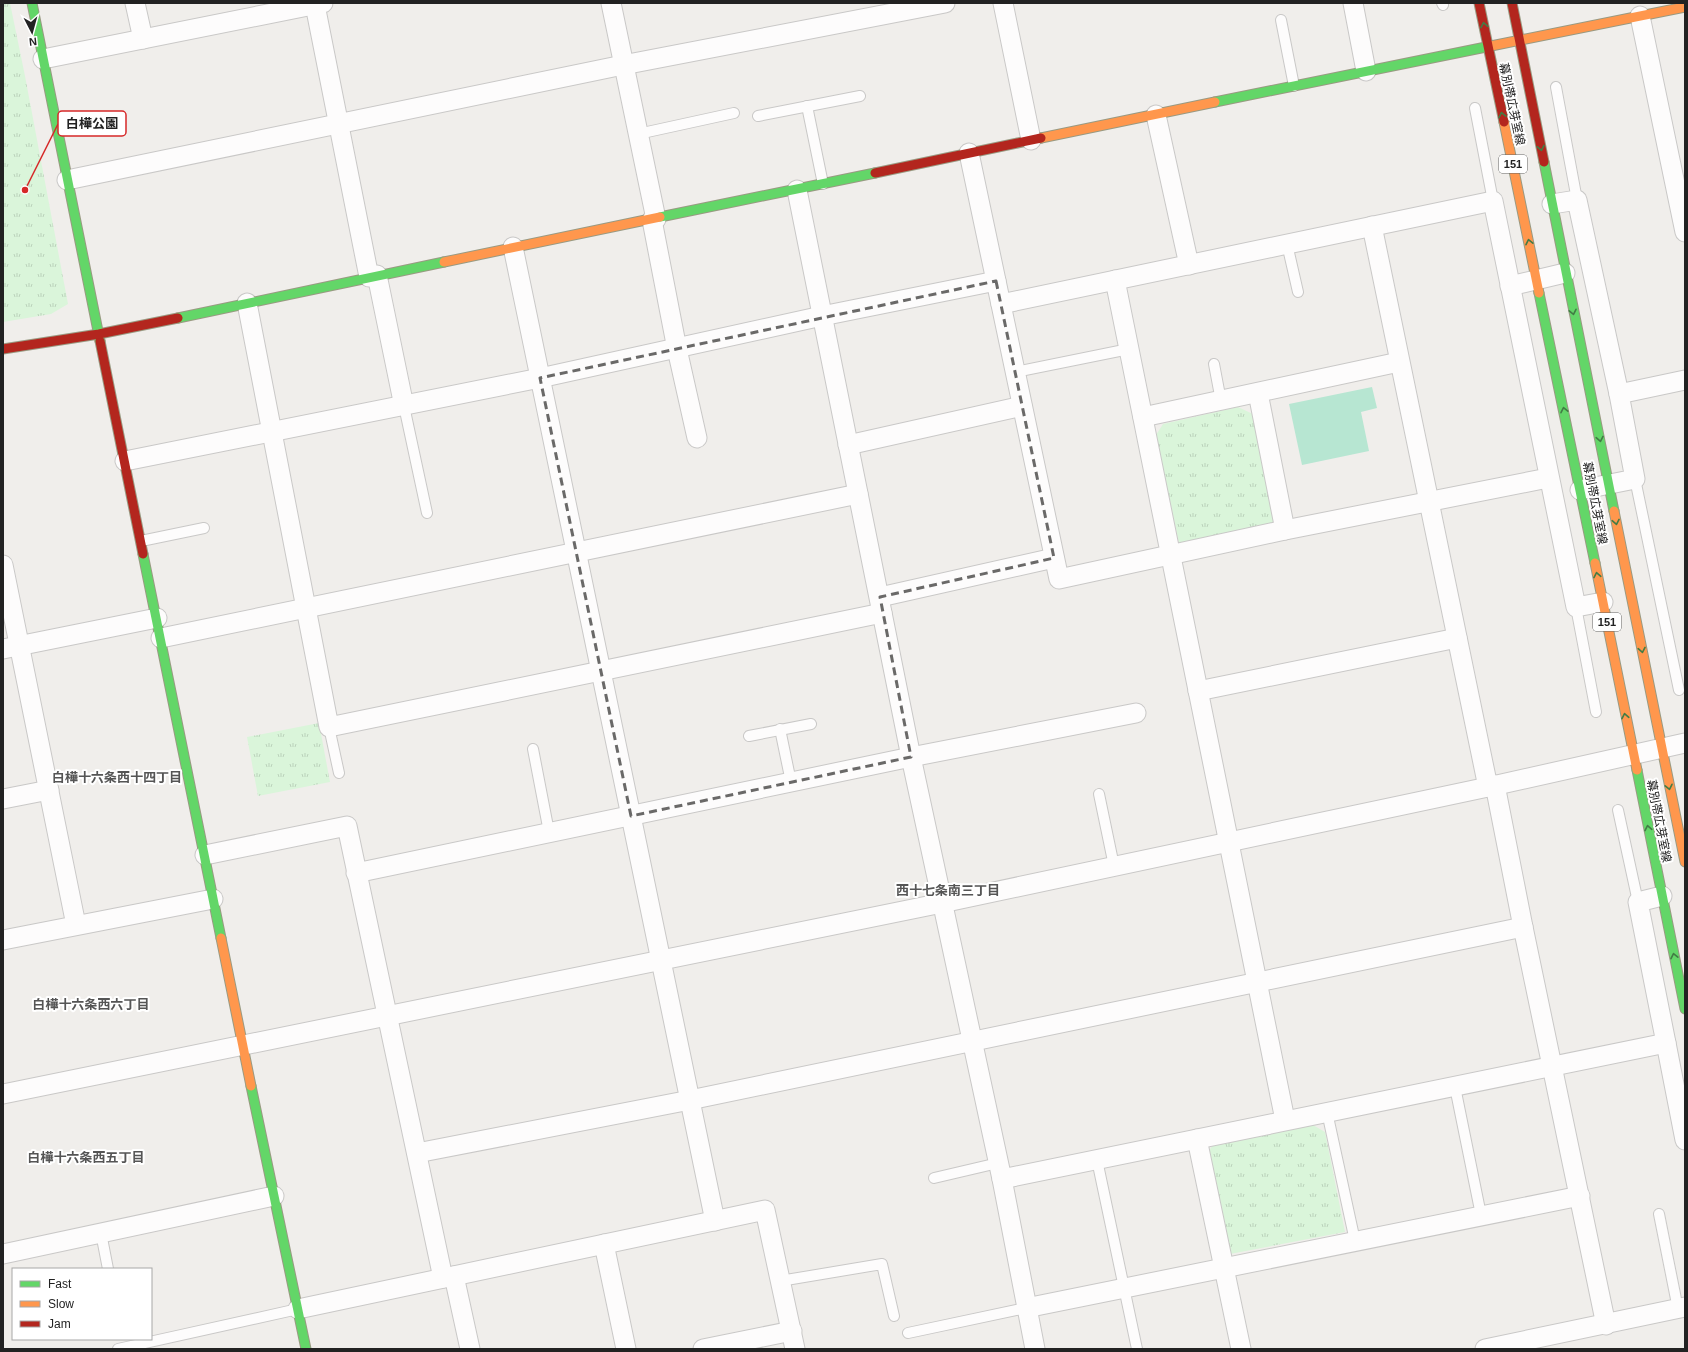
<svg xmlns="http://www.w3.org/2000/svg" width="1688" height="1352" viewBox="0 0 1688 1352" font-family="Arial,'Noto Sans JP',sans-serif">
	<defs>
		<pattern id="park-tufts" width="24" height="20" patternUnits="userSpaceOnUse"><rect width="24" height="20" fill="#daf5da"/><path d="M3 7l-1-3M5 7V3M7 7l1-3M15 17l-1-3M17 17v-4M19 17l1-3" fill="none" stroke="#bbd2bb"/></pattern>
	</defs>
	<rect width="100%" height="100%" fill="#f0eeeb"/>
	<g fill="url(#park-tufts)">
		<path d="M3,3H10L25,76L68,304L51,314L3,322Z"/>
		<path d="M1238,407L1255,415L1276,522L1179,543L1156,435L1163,424Z"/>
		<path d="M319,723L330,782L258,796L247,737Z"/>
		<path d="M1306,1121L1325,1132L1345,1232L1230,1254L1209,1151L1215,1141Z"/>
	</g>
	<path fill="#b7e6d2" d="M1372,387L1377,408L1361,412L1369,451L1302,465L1289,404Z"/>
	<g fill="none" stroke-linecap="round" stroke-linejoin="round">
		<defs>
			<g id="lane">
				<path d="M1442,3L1443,5"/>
				<path d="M1281,20L1294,86"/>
				<path d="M1556,87L1577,200"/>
				<path d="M807,106L823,184"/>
				<path d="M1475,108L1493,201"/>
				<path d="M758,116L860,96"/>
				<path d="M638,134L734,113"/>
				<path d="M1287,244L1298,292"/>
				<path d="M1214,364L1221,401"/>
				<path d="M1015,372L1129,349"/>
				<path d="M404,406L427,513"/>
				<path d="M1635,479L1679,690"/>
				<path d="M141,541L204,528"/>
				<path d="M1576,607L1596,712"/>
				<path d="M329,727L339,773"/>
				<path d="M780,729L791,782"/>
				<path d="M749,736L811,724"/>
				<path d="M533,749L549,832"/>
				<path d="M1099,794L1114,866"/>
				<path d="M1618,810L1638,902"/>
				<path d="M1455,1087L1481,1215"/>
				<path d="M1327,1112L1355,1241"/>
				<path d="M1097,1160L1137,1349"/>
				<path d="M934,1178L998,1163"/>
				<path d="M1659,1214L1678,1309"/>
				<path d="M101,1233L108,1269"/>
				<path d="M780,1281L882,1264L894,1316"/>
				<path d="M908,1333L1026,1308"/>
				<path d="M118,1349L298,1309"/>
			</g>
			<g id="street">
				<path d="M135,3L143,39"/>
				<path d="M611,3L656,219"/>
				<path d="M1003,3L1031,140"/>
				<path d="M1353,3L1366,71"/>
				<path d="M315,5L369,277"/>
				<path d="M1640,16L1685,232"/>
				<path d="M43,59L323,3"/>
				<path d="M1156,115L1189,265"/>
				<path d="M969,153L1059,579L1285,530L1548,478"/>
				<path d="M67,180L623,65L945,3"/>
				<path d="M797,190L911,757L1002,1179L1035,1349"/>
				<path d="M1552,204L1577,200L1619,394"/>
				<path d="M652,220L677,349L697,438"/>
				<path d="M1372,226L1488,787"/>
				<path d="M513,247L715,1221"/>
				<path d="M377,275L404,406"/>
				<path d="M1115,280L1285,1120"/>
				<path d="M1510,286L1565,273"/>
				<path d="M247,303L329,727L882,613"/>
				<path d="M1001,304L1493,201L1576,607L1603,602"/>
				<path d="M1258,393L1285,530"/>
				<path d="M1143,417L1399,362"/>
				<path d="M848,445L1022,406"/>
				<path d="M125,461L540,378L822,316L996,281"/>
				<path d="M1580,490L1635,479L1619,394L1685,380"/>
				<path d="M3,565L76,925"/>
				<path d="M880,597L1054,558"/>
				<path d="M161,638L858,494"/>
				<path d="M3,649L157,618"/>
				<path d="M1198,691L1457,638"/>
				<path d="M1495,785L1523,927L1606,1325"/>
				<path d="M3,799L49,790"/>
				<path d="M205,855L347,826L443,1278"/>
				<path d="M356,873L911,757L1136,713"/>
				<path d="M3,940L213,899"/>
				<path d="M1666,1043L1685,1140"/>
				<path d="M3,1094L942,903L1488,787L1685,743"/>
				<path d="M1197,1139L1241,1349"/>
				<path d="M417,1153L690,1100L1523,927"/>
				<path d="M1002,1179L1666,1043L1638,902L1662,896"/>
				<path d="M604,1244L626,1349"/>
				<path d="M3,1254L274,1196"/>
				<path d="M454,1276L470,1349"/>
				<path d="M1026,1308L1580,1196"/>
				<path d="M298,1309L765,1210L795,1349"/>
				<path d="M703,1349L792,1331"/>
				<path d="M1485,1349L1685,1307"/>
			</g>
			<g id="fast">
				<path d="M32,3L100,341"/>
				<path d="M1215,102L1491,46"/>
				<path d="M1544,162L1614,511"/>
				<path d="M660,217L875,173"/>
				<path d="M1539,293L1595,563"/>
				<path d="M178,318L444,262"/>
				<path d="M143,554L221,938"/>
				<path d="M1637,770L1685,1009"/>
				<path d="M251,1086L306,1349"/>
			</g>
			<g id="slow">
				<path d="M1491,46L1685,7"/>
				<path d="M1504,122L1539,293"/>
				<path d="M1041,138L1215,102"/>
				<path d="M444,262L660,217"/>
				<path d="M1614,511L1685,862"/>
				<path d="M1595,563L1637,770"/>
				<path d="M221,938L251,1086"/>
			</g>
			<g id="jam">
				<path d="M1479,3L1504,122"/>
				<path d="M1512,3L1544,162"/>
				<path d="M875,173L1041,138"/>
				<path d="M100,341L143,554"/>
				<path d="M3,349L99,334L178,318"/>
			</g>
		</defs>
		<use href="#lane" stroke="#c9c8c7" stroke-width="12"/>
		<use href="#street" stroke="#c9c8c7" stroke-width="21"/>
		<use href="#fast" stroke="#999a82" stroke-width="11"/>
		<use href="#slow" stroke="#999a82" stroke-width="11"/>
		<use href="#jam" stroke="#999a82" stroke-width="11"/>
		<use href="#lane" stroke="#fdfcfc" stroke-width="10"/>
		<use href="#street" stroke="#fdfcfc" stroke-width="19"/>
		<use href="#fast" stroke="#63d668" stroke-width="9"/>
		<use href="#slow" stroke="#ff974d" stroke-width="9"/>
		<use href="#jam" stroke="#b3261e" stroke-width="9"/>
	</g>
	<defs><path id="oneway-chevron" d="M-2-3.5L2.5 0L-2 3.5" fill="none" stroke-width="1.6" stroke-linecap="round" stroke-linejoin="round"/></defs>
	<g stroke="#427c45">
		<use href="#oneway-chevron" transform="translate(1484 25) rotate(-101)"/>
		<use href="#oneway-chevron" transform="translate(1502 115) rotate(-102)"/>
		<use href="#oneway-chevron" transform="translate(1541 148) rotate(79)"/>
		<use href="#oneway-chevron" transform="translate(1529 242) rotate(-102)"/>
		<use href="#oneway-chevron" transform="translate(1573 312) rotate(78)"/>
		<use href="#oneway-chevron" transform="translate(1564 410) rotate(-102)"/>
		<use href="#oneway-chevron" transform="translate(1600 439) rotate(79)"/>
		<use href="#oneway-chevron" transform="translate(1616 522) rotate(79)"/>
		<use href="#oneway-chevron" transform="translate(1597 575) rotate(-101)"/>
		<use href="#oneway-chevron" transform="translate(1642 650) rotate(79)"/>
		<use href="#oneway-chevron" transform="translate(1625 716) rotate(-101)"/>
		<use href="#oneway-chevron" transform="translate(1669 787) rotate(78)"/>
		<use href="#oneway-chevron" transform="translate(1648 828) rotate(-101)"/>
		<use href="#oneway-chevron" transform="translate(1674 956) rotate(-102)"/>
	</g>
	<path fill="none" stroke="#6a6968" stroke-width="3" stroke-dasharray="8 5" stroke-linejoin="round" d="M996,281L1054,558L880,597L911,757L631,816L540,378Z"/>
	<g text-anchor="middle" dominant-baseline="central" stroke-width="4" stroke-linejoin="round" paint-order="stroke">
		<g fill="#fff" stroke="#646464" stroke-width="1">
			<rect x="1499" y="155" width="28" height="18" rx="3"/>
			<rect x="1593" y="613" width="28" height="18" rx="3"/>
		</g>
		<g font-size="11" font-weight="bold" fill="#222">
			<text x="1513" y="164">151</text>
			<text x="1607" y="622">151</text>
		</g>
		<g font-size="12" fill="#222" stroke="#fff">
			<text transform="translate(1512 104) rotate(78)">幕別帯広芽室線</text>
			<text transform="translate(1595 503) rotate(79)">幕別帯広芽室線</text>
			<text transform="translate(1659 821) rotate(79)">幕別帯広芽室線</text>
		</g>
		<g font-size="13" font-weight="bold" fill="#555" stroke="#fff">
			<text x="117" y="777">白樺十六条西十四丁目</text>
			<text x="948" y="890">西十七条南三丁目</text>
			<text x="91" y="1004">白樺十六条西六丁目</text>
			<text x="86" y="1157">白樺十六条西五丁目</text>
		</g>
	</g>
	<path fill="none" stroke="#d62828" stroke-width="1.5" d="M25 190L58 124"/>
	<circle fill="#d62828" stroke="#fff" stroke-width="1.5" cx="25" cy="190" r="4"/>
	<rect fill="#fff" stroke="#d62828" stroke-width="1.5" x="58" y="111" width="68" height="25" rx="4"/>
	<g font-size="13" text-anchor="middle" font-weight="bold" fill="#222">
		<text x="92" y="128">白樺公園</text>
	</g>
	<rect width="1688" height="1352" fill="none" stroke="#222222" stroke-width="8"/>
	<rect x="12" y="1268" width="140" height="72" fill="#ffffff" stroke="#a7a7a7"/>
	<rect x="20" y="1281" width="20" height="6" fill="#63d668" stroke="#a7a7a7"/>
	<text x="48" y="1288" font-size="12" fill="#222222">Fast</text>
	<rect x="20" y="1301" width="20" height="6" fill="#ff974d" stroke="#a7a7a7"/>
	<text x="48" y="1308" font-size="12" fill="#222222">Slow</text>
	<rect x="20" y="1321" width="20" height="6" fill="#b3261e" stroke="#a7a7a7"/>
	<text x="48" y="1328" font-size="12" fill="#222222">Jam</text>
	<g transform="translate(32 32) rotate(174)" stroke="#ffffff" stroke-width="3" paint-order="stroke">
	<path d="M0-3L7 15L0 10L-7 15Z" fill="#222222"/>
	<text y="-6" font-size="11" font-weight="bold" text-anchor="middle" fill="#222222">N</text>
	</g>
</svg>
